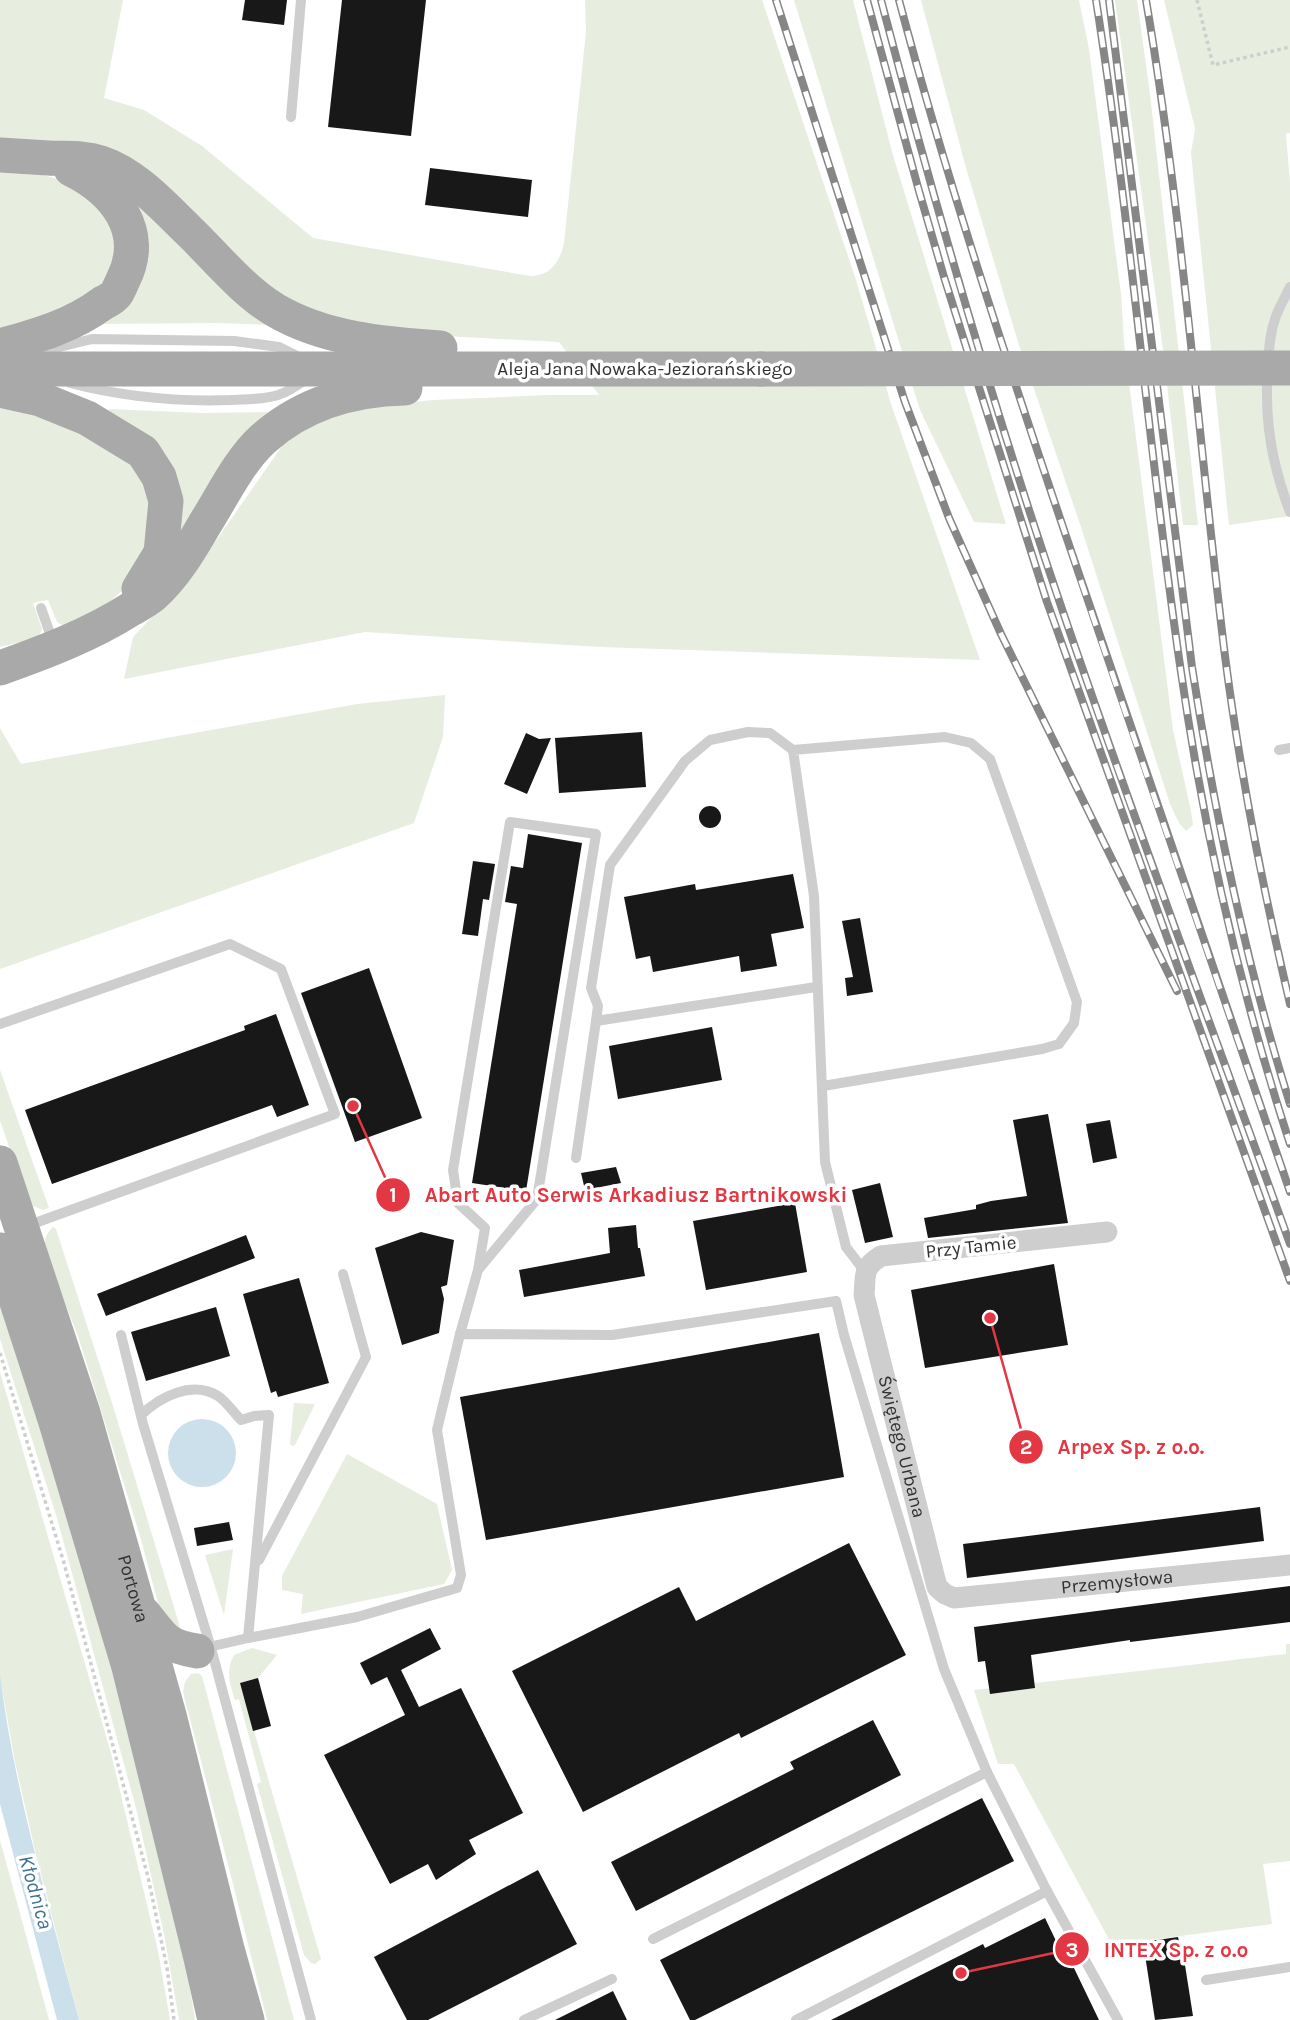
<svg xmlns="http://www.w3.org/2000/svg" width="1290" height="2020" viewBox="0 0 1290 2020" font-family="Karla,sans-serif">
	<rect width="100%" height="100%" fill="#fff"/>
	<g fill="#e7eddf">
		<path d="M0,0H123L104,98L144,110L202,146L313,238L530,276C551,276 560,261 564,243L586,32L585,0H762L856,280L874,341L890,401L980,660L600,647L365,632L124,679L133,637L192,575L287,439L331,415L358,407L434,400L549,395H599L559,342L405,334L306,312L261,281L158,180L0,141Z"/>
		<path d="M794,0H853L892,152L1006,524L974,522L920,410Z"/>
		<path d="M921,0H1079L1089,49L1121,294L1124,343L1173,730L1191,811L1193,825L1186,831L1179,823L1170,804L1080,524L1018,342L966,168Z"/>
		<path d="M1115,0H1137L1150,94L1198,525H1183L1163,349Z"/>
		<path d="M1164,0H1290V133L1286,134L1290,183V516L1229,525L1191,153L1195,129Z"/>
		<path d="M0,167L17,168L54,178L89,195L108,209L117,253L106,283L91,296L0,333Z"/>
		<path d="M124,191L277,325L215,323L99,324L127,302Z"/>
		<path d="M0,403L108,441L146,480L155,530L132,582L84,624L67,628L57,622L48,600L33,603L42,629L38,638L0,647Z"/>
		<path d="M109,409L202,413L277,412L180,549L108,414Z"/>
		<path d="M445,695L443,737L414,823L0,969V728L21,764L357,704Z"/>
		<path d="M0,1070L49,1208L43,1210L28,1204L0,1120Z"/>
		<path d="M53,1227L56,1229L113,1406L183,1637L161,1614L140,1536L79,1339L46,1254C44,1242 44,1236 53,1227Z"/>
		<path d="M0,1286L112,1656L181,1931L195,2020H179L164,1934L137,1812L57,1518L0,1339Z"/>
		<path d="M0,1372L111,1753L158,1951L170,2020H79L36,1855L15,1762L0,1677Z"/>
		<path d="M294,1403L314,1404V1406L295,1445L292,1446L290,1444Z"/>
		<path d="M347,1454L437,1504L452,1570L444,1584L301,1614L303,1594L282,1590V1576Z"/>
		<path d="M233,1549L224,1615L205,1555Z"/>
		<path d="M1286,1644H1290V1861L1263,1864L1272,1924L1112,1945L1014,1764H998L974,1690L1286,1654Z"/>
		<path d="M252,1648L277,1655L258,1678L240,1683L321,1959L315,1964L311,1963L304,1955L257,1784L261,1782L239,1699L235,1700C230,1684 225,1671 234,1655Z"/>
		<path d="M198,1673L202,1676L294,2020H267L231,1876L183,1692L185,1682L191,1674Z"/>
		<path d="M0,1840L49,2020H0Z"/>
	</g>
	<g fill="#cce0ec">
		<circle cx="202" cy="1453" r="34"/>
		<path d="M0,1674C14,1790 49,1906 79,2020H57L0,1804Z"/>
	</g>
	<g fill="#181818">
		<path d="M245,0H287L284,25L242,20Z"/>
		<path d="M342,0H426L411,136L328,127Z"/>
		<path d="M430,168L532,180L528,217L425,205Z"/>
		<path d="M642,732L646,787L559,793L555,738Z"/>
		<path d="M526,733L539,739L551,738L527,794L504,784Z"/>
		<circle cx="710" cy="817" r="11"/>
		<path d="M528,834L582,843L526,1191L472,1183L517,904L505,902L511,866L523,868Z"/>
		<path d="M473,861L495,864L489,900L483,899L478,936L462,934Z"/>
		<path d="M793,874L804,928L771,934L777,966L741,972L739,956L653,972L650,956L636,959L624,897L695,884L696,890Z"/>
		<path d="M860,918L873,992L847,996L845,978L853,977L842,921Z"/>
		<path d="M369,968L422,1118L355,1142L301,993Z"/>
		<path d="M276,1014L309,1105L277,1117L272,1105L52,1184L25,1110L245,1030L244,1026Z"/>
		<path d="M712,1027L722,1080L618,1099L609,1046Z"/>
		<path d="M1048,1114L1068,1223L928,1238L924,1218L976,1209V1205L991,1201L1027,1196L1013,1120Z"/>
		<path d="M1110,1120L1117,1158L1093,1163L1086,1124Z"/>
		<path d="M616,1167L621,1183L585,1190L581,1173Z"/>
		<path d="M880,1183L893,1237L865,1243L852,1190Z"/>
		<path d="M795,1203L807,1272L706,1290L693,1221Z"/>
		<path d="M636,1225L638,1248H640L645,1276L524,1297L519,1270L610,1253L608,1228Z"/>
		<path d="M421,1232L454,1240L447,1285L441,1287L444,1299L439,1333L402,1345L375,1248Z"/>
		<path d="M246,1235L255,1258L106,1316L97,1294Z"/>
		<path d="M1054,1264L1068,1345L925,1368L911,1290Z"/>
		<path d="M299,1278L329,1383L278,1397L276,1391L271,1393L243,1294Z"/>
		<path d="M216,1307L230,1356L146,1381L131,1332Z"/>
		<path d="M819,1333L844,1477L486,1540L460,1397Z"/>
		<path d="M1260,1507L1264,1541L967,1578L963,1544Z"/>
		<path d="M229,1522L233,1540L197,1546L194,1528Z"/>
		<path d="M849,1543L906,1655L741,1738L739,1733L583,1812L512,1671L679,1587L696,1621Z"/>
		<path d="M1290,1586V1622L1130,1642V1640L1031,1655L1035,1688L990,1694L985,1661L978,1662L974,1627Z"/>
		<path d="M430,1628L441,1649L401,1670L419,1707L461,1688L523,1813L469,1840L476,1854L436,1880L428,1864L390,1884L324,1755L405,1715L387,1677L371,1685L360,1663Z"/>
		<path d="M258,1678L271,1726L253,1731L240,1683Z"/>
		<path d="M873,1720L901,1775L636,1911L611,1862L794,1769L790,1762Z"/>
		<path d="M982,1798L1014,1861L695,2020H690L660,1960Z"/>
		<path d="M538,1870L577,1944L428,2020H407L374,1957Z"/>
		<path d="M1045,1918L1069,1968L1073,1966L1099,2020H831L983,1944L985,1948Z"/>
		<path d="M1178,1937L1180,1946H1182L1193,2016L1155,2020L1143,1942Z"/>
		<path d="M613,1991L627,2020H555Z"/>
	</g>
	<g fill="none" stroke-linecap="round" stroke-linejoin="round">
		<g stroke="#cecece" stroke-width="3.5" stroke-dasharray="3.5 3.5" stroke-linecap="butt">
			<path d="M1197,0L1213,65L1290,47"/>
			<path d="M0,1353L64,1563L148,1877L167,1968L174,2020"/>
		</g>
		<g stroke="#cecece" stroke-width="10">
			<path d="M291,117L301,0"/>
			<path d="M1290,287C1285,297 1280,306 1276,316C1270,332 1269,348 1268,364C1264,418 1271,462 1290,512"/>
			<path d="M39,352L92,339L234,341L279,347L299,357"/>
			<path d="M70,383C124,397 174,402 230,400C246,399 262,400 278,395C288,392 298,385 306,379"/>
			<path d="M41,608L53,642"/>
			<path d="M793,750L770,733L748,732L710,740L685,761L610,865L591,988L598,1006L596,1021L816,987"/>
			<path d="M1279,750L1290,748"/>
			<path d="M0,1024L230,944L281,969L335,1114L24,1227"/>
			<path d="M823,1086L1042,1049L1059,1044L1074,1023L1077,1002L990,759L971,743L945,737L793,750L814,896L825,1162L846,1247L866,1273"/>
			<path d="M576,1158L596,1021"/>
			<path d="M460,1334L478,1270L537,1199L596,834L510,822L453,1170L458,1203L485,1228L478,1270"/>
			<path d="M121,1335L143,1424L211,1648L311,2020"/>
			<path d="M141,1415C160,1397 192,1380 218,1396C226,1401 234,1413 241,1420L254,1416L269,1415L248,1638"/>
			<path d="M259,1560L366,1357L343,1274"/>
			<path d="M200,1649L248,1638L357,1617L457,1588L461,1575L437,1430L460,1334L612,1335L836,1301L844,1335L944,1669L987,1772L1047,1891L1118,2020"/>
			<path d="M653,1939L987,1772"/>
			<path d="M1206,1980L1290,1967"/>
			<path d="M524,2020L612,1979"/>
			<path d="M796,2020L1047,1891"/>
		</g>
		<path stroke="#cecece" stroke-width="21" id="s1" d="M1107,1232L881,1256C862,1268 866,1274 864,1295L937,1587L945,1594L954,1598L1290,1565"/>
		<g stroke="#a9a9a9" stroke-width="35">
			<path d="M0,155C16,156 32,157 48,158C66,159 84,157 101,163C136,175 163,206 189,231C216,257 243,291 275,310C324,339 384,344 440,348"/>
			<path d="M0,346C37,336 72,326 103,303C107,301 113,298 116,294C119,290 121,284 123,280C148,231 114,190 71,169"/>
			<path d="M0,369H761"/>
			<path d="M0,390L40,399L87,418L143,452L159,477L166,501L161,553L139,589"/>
			<path d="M0,668C45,652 90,635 131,609C138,605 146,601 153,595C175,575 191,548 206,522C223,495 239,461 263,439C302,404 353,389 405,388"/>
			<path id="s2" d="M0,1163L83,1413L169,1715L227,1949L247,2020"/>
			<path d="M0,1250L55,1419L129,1667L201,1958L215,2020"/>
			<path d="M144,1614C163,1638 165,1646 197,1651"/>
		</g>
		<defs>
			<g id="rail">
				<path d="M776,0L905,402L949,518L1001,634L1177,991"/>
				<path d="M867,0L919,191L944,277L1047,602L1290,1281"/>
				<path d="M881,0C935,206 994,410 1063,612C1135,823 1214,1033 1290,1244"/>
				<path d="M899,0C947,181 1006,358 1066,536C1139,755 1215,973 1290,1192"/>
				<path d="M1096,0C1131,223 1148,449 1181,672C1204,832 1240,991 1290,1144"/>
				<path d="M1109,0L1192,667C1215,815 1245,961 1290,1104"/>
				<path d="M1146,0C1183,217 1198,438 1225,656C1240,773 1263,889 1290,1004"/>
			</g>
		</defs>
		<use href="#rail" stroke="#868686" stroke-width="8"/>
		<use href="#rail" stroke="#fff" stroke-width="5" stroke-dasharray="16" stroke-linecap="butt"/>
		<path stroke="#a9a9a9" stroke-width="35" d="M761,369L1290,368"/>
	</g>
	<g text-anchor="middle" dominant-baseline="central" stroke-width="7" stroke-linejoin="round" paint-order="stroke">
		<g font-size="19" fill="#313131" stroke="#fff">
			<text x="645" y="369">Aleja Jana Nowaka-Jeziorańskiego</text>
			<text transform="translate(971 1247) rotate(-6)">Przy Tamie</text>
			<text stroke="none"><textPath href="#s1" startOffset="429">Świętego Urbana</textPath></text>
			<text stroke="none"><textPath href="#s1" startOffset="758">Przemysłowa</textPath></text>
			<text stroke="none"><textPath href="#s2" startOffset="446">Portowa</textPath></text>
		</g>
		<g font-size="21" font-style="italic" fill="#3f7293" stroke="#fff">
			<text transform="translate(36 1892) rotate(74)">Kłodnica</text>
		</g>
	</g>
	<path fill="none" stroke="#e33743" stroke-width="2.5" d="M353 1106L393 1195M990 1318L1026 1447M961 1973L1072 1949"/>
	<g fill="#e33743" stroke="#fff" stroke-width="2.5">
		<circle cx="353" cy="1106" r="7"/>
		<circle cx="990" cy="1318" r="7"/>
		<circle cx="961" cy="1973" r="7"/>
		<circle cx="393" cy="1195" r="18"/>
		<circle cx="1026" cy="1447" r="18"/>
		<circle cx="1072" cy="1949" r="18"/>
	</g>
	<g font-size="21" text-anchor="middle" font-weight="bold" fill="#fff">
		<text x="393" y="1202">1</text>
		<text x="1026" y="1454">2</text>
		<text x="1072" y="1957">3</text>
	</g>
	<g font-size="21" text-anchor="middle" font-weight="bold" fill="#e33743" stroke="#fff" stroke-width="7" stroke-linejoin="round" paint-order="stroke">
		<text x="636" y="1202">Abart Auto Serwis Arkadiusz Bartnikowski</text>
		<text x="1131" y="1454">Arpex Sp. z o.o.</text>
		<text x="1176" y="1957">INTEX Sp. z o.o</text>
	</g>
</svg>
